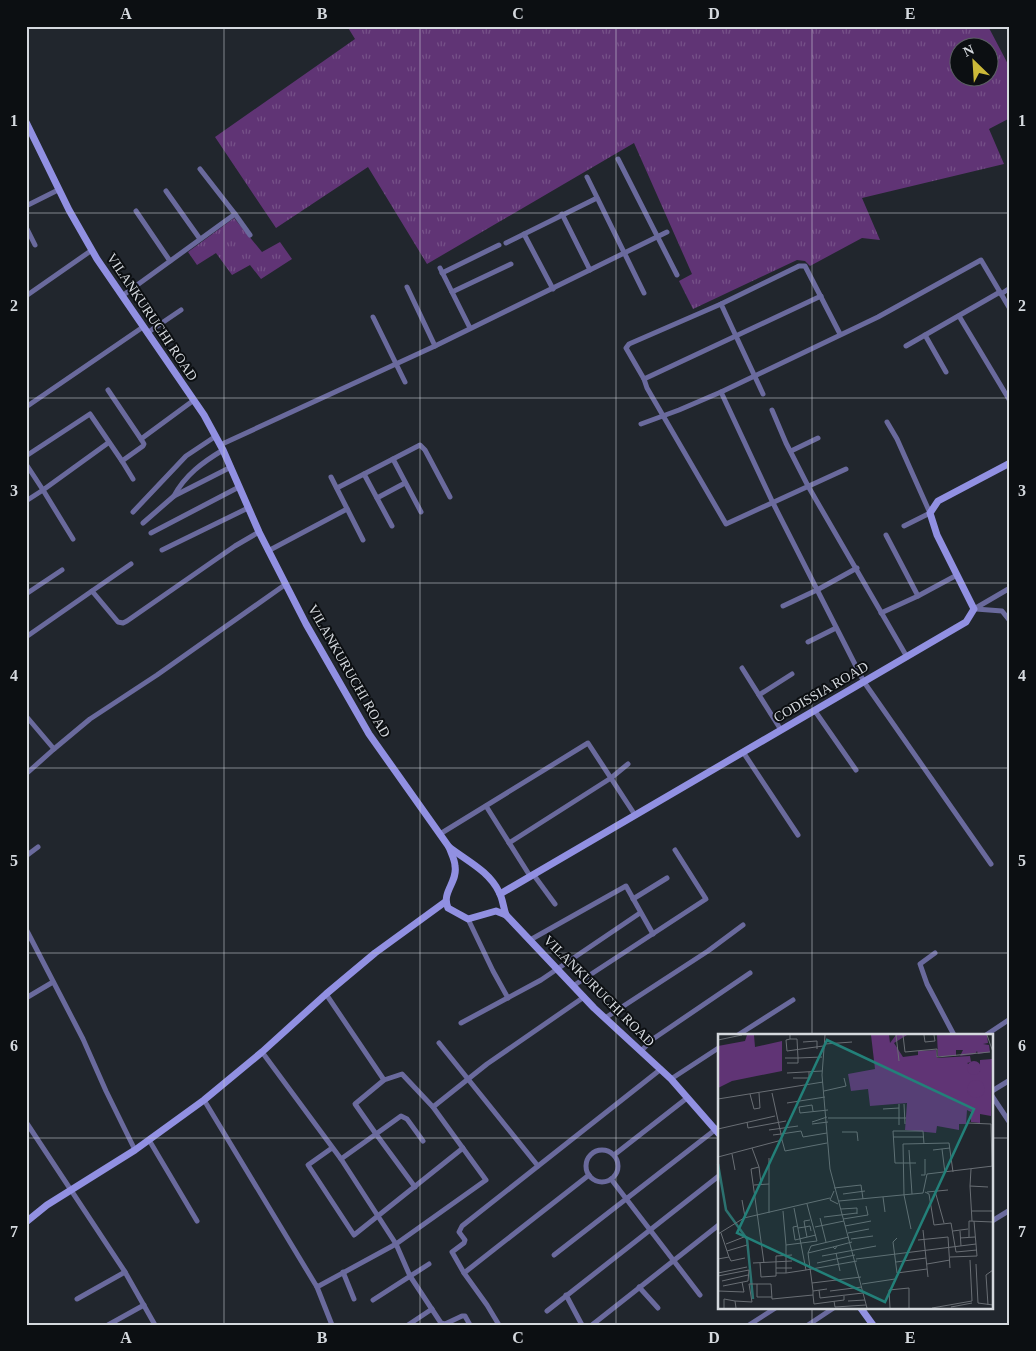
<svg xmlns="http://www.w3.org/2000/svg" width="1036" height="1351" viewBox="0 0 1036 1351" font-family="'Times New Roman',serif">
	<defs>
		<pattern id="grass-tufts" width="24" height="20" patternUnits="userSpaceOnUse" patternTransform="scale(1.25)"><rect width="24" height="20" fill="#603475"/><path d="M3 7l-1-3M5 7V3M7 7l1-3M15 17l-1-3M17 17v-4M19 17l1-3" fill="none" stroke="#765188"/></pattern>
	</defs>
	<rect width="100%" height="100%" fill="#21262d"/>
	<g fill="url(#grass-tufts)" fill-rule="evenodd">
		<path d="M347,26H990L989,28L1010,68V118L989,129L1004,164L862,198L880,240L862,238L810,266L805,261L797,260L693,309L679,281L692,274L634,143L427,264L368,167L276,228L215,137L355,39ZM958,48H988V78H958Z"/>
		<path d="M234,218L262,252L280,242L292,259L261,279L250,265L232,275L216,253L197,265L188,252Z"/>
	</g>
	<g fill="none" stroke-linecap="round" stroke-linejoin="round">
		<path stroke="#2c716f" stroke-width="2" d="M26,1324L27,1325"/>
		<g stroke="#6a6a9d" stroke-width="5">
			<path d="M618,159L677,275"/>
			<path d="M587,177L644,293"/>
			<path d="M166,191L200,239"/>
			<path d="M26,206L58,190"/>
			<path d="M136,211L170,261"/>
			<path d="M235,214L250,235"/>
			<path d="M562,214L590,270"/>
			<path d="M26,227L35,245"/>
			<path d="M524,234L553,289"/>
			<path d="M506,243L597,198"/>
			<path d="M440,268L470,328"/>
			<path d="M442,273L499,245"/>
			<path d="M407,287L435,346"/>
			<path d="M452,292L511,264"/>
			<path d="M1001,294L1010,288"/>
			<path d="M26,296L92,250"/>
			<path d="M122,296L235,214L200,169"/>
			<path d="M721,304L763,394"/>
			<path d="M959,316L1010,401"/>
			<path d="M373,317L405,382"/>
			<path d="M147,333L181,310"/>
			<path d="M840,334L805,266H799L721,304L629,344L626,348L644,379L647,388L726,524L846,469"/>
			<path d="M925,335L946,372"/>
			<path d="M906,346L1000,292"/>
			<path d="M644,379L821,296"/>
			<path d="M108,390L141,439"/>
			<path d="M26,407L143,327"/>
			<path d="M772,410L786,443L808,486L907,657"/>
			<path d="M887,422L897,439L930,513L904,526"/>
			<path d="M641,424L679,410L721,392"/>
			<path d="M220,445L435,346L667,232"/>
			<path d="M791,451L818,438"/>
			<path d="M26,456L90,414L122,461L143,446L144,444L141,439L194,400"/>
			<path d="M393,459L421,512"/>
			<path d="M122,461L133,479"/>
			<path d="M26,464L43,490L108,443"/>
			<path d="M364,474L392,526"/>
			<path d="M331,477L363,540"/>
			<path d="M337,488L420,445L425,450L450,497"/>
			<path d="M174,496C185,475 203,462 223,450"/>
			<path d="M377,498L405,483"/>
			<path d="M26,501L43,490L73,539"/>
			<path d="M133,512L186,456L216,436"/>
			<path d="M143,523L174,496L231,467"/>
			<path d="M151,533L239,487"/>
			<path d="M886,535L918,596"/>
			<path d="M162,550L248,508"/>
			<path d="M268,551L347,509"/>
			<path d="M92,591L131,564"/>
			<path d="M26,594L62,570"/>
			<path d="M783,606L817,590L857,568"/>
			<path d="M974,609L1010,588"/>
			<path d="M976,609L1002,611L1010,621"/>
			<path d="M881,613L918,596L957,575"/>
			<path d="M26,637L92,591L118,622L123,623L127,621L235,546L259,532"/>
			<path d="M808,642L836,628"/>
			<path d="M742,668L781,730"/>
			<path d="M759,695L792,674"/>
			<path d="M815,711L856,770"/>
			<path d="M26,716L54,749L90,719L157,675L286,584"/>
			<path d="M743,752L798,835"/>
			<path d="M26,774L54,749"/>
			<path d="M486,806L530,876"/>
			<path d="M440,834L588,743L635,815"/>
			<path d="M509,843L611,778L628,764"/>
			<path d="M26,856L38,847"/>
			<path d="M991,864L864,682L773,503L721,392L878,317L981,260L1010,309"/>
			<path d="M533,874L555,904"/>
			<path d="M633,899L667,878"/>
			<path d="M468,919L493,971L508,998"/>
			<path d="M26,929L83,1039L106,1091L135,1150"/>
			<path d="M530,940L626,886L653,934"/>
			<path d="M935,953L920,964L927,984L954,1035"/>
			<path d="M573,986L706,899L675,850"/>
			<path d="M26,998L53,982"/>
			<path d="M605,1018L708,951L743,925"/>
			<path d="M461,1023L541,980L640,913"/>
			<path d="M738,1035L793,1000"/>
			<path d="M986,1035L1010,1019"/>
			<path d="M439,1043L538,1166"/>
			<path d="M641,1051L653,1039L750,973"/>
			<path d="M262,1052L341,1159L396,1244L410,1276L441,1323L445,1324L462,1316H465L470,1325"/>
			<path d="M671,1079L720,1047"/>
			<path d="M992,1091L1010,1080"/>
			<path d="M992,1096L1010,1123"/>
			<path d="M204,1100L317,1287L396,1244L486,1180L433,1107L402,1074L384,1080L326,994"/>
			<path d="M433,1107L487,1064L584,997"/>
			<path d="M26,1122L125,1272L155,1325"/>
			<path d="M149,1140L197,1221"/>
			<path d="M332,1148L308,1165L354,1235L463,1148"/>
			<circle cx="602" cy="1166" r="16"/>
			<path d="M614,1155L687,1098"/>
			<path d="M341,1159L376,1134L355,1104L384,1080"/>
			<path d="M589,1175L464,1273L452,1252L464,1243L465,1240L459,1232L462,1226L661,1069"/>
			<path d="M611,1179L700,1295"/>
			<path d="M415,1187L376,1134L401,1116L407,1119L423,1141"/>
			<path d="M992,1221L1010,1210"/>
			<path d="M554,1255L720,1126"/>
			<path d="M343,1272L354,1299"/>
			<path d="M464,1273L487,1305L499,1325"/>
			<path d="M317,1287L332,1325"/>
			<path d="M639,1287L658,1308"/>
			<path d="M566,1295L582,1325"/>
			<path d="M77,1299L125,1272"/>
			<path d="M373,1300L429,1264"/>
			<path d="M547,1311L720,1175"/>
			<path d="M108,1325L144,1305"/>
			<path d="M408,1325L432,1309"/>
			<path d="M592,1325L720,1224"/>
			<path d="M749,1325L777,1307"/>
			<path d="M808,1325L835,1307"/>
		</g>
		<g stroke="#9190e2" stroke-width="7">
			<path d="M26,122L69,210L97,259L204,415L223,450L259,532L306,624L369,734L449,847C451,853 455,860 455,866C458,882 441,892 448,908L468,919L496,911L506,915L594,1008L671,1079L720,1135"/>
			<path d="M449,847C467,861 489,871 499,892C503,899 503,907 506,915"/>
			<path d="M500,894L966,622L974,609L937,535L930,513L938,501L1010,463"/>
			<path d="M26,1222L47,1205L135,1150L204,1100L262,1052L326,994L375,953L445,902"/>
			<path d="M860,1307L873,1325"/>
		</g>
	</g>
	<path fill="none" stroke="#d5d9de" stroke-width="1" stroke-opacity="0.55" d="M224,26V1325M420,26V1325M616,26V1325M812,26V1035M26,213H1010M26,398H1010M26,583H1010M26,768H1010M26,953H1010M26,1138H720M992,1138H1010M812,1307V1325"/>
	<g text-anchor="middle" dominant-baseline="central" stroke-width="4" stroke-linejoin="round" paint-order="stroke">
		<g font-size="14" fill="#d5d9de" stroke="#0c0f12">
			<text transform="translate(152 317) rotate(56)">VILANKURUCHI ROAD</text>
			<text transform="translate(349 671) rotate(60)">VILANKURUCHI ROAD</text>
			<text transform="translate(821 692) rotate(-30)">CODISSIA ROAD</text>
			<text transform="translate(599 991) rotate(45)">VILANKURUCHI ROAD</text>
		</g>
	</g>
	<g transform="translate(718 1034)">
		<rect width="275" height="275" fill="#21262d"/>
		<path d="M153,1H171L172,9L178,1H189L176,9L185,23L200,21V17L218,16L219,24L252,22L253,28L249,29L262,38V26L274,25L273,82L262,80V89L253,88V78L249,76L248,90H241V96L219,92L218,99L187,96L189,69L152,72L150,55L133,57L130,40L157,35ZM219,1H269L270,9L265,10L271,11L272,18L260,20L259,17L257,20L242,22L245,16H238V22H220Z" fill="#603475"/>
		<path d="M29,1H36L37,13L64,7V37L14,47L0,54V12L27,7Z" fill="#603475"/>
		<path d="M249 34a7 7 0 1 1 14 0a7 7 0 1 1-14 0ZM249 55a9 9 0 1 1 18 0a9 9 0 1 1-18 0Z" fill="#603475"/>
		<path fill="none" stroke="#2c716f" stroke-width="2.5" d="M0,130L8,176L29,205L35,265"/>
		<path fill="none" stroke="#696e74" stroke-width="1" d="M72,1V5H79L80,24L104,23M107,1L104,41L112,135L149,274M178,1L181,27M185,1L187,18L219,15V23L272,18M206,1L207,8L217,7L216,1M269,1L275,18M72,5L68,6L69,17L105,12M0,6L24,1M85,8L99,7V15M107,10L134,8M67,24H80V29H69M69,39L104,37M75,44H91V38M106,57L128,52L126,44M54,59L63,100L55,101M32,60L36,75L42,74L41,59M0,65L105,48M69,69L107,63M181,70V91M186,70L187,90M165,75L181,74M95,77L94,71L81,73L82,79L110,76M110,84H188M29,88L30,94L68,87M94,88L109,83M249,89L273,90L274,132M94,90L110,88M0,95L57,82M51,96L80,92M124,98H139L140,107M175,103H206M64,106L63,100L83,97L85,103L109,99M34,114L41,133L33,135L46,229M224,115L227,139M191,116L194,160M215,116L232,114M14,120L17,136M0,123L64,106L67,117L109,109M51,124V179M198,129H177L175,97H205L206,110M41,133L43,150M253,135L252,152L270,153M203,141H207V125M36,151L51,150M252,152L254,187M116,154L143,151L145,165M116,157L112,166L120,170M217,157L226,189M207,158L211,160L216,191L233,189L238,218L259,216M209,158L230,156M125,160L147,157M165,163L167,178M24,166L27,183M121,167L205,159L209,140L275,132M76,174L88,236L139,227M123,175L139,174V180M65,177L68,211L99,207L89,170M254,177H275M106,183L139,179M102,184L108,208M125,185L150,181L148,172M80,192L75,193L77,206L98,201M127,192L153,187M97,193L126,187M80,194L87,193L86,187L92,186M193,195L186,161L185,110L231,109L235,138M205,196L210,243M235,197L250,195M242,197L243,212M130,199L151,195M0,200L26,184L112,164M89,203L87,193L92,192L93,197M251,203V187L275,188M179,204L175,208L179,239L209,235M242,204L257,203M133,205L155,202M200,206L230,203L232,234M8,210L26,203M68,211V239L88,236M119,212L117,215L115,213L134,208M115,213L90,219L93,212L131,203M9,217L29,211M90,219L94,249M118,219L122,237M104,222L158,212M11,223L13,227L27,224M232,223L259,222L256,187M0,225L11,223L3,199M138,225L258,210M178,228L208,224M35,229L74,227M42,229L43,243L58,242V239M99,229L137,221M209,230L232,226M258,230L260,269L275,271M58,234H74M0,239L29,233M68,239H58V222L74,221M0,242L31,236L30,247M4,247L30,241M39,250V263H54M144,250L177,245M5,252L30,247M101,256L102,264L145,259M0,257L26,258L24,248M95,257L94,249L143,243M112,257L144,253M95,261L96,270L126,266V262M17,267L34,268L31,250H53L54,265L95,261V257L109,255M116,267L117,273L148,271M130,267L147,266M270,271L268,241L275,236M233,273L254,269M6,274V265L17,267L18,274M172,274L171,256L191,254V274M214,274L254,267L252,226"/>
		<path fill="#238079" fill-opacity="0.15" stroke="#238079" stroke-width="2.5" d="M109,6L256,75L167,268L19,199Z"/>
		<rect width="275" height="275" fill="none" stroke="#d5d9de" stroke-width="2.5"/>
	</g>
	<rect width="1036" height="1351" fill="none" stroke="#0c0f12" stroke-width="55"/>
	<g transform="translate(974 62) rotate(335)"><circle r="24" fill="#0c0f12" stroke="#5c6064"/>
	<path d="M0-4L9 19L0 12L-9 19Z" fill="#ccb939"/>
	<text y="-8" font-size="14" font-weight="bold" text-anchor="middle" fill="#d5d9de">N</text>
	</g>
	<rect x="28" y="28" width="980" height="1296" fill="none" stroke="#d5d9de" stroke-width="2"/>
	<g font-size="16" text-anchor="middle" font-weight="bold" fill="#d5d9de">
		<text x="126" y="19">A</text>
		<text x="322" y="19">B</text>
		<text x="518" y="19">C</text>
		<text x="714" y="19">D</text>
		<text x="910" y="19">E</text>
		<text x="14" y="126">1</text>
		<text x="1022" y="126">1</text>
		<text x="14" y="311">2</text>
		<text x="1022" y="311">2</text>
		<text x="14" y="496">3</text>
		<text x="1022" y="496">3</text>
		<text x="14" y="681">4</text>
		<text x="1022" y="681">4</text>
		<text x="14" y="866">5</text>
		<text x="1022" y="866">5</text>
		<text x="14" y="1051">6</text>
		<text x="1022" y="1051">6</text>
		<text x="14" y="1237">7</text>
		<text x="1022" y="1237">7</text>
		<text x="126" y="1343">A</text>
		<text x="322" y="1343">B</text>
		<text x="518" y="1343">C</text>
		<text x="714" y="1343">D</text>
		<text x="910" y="1343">E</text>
	</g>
</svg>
